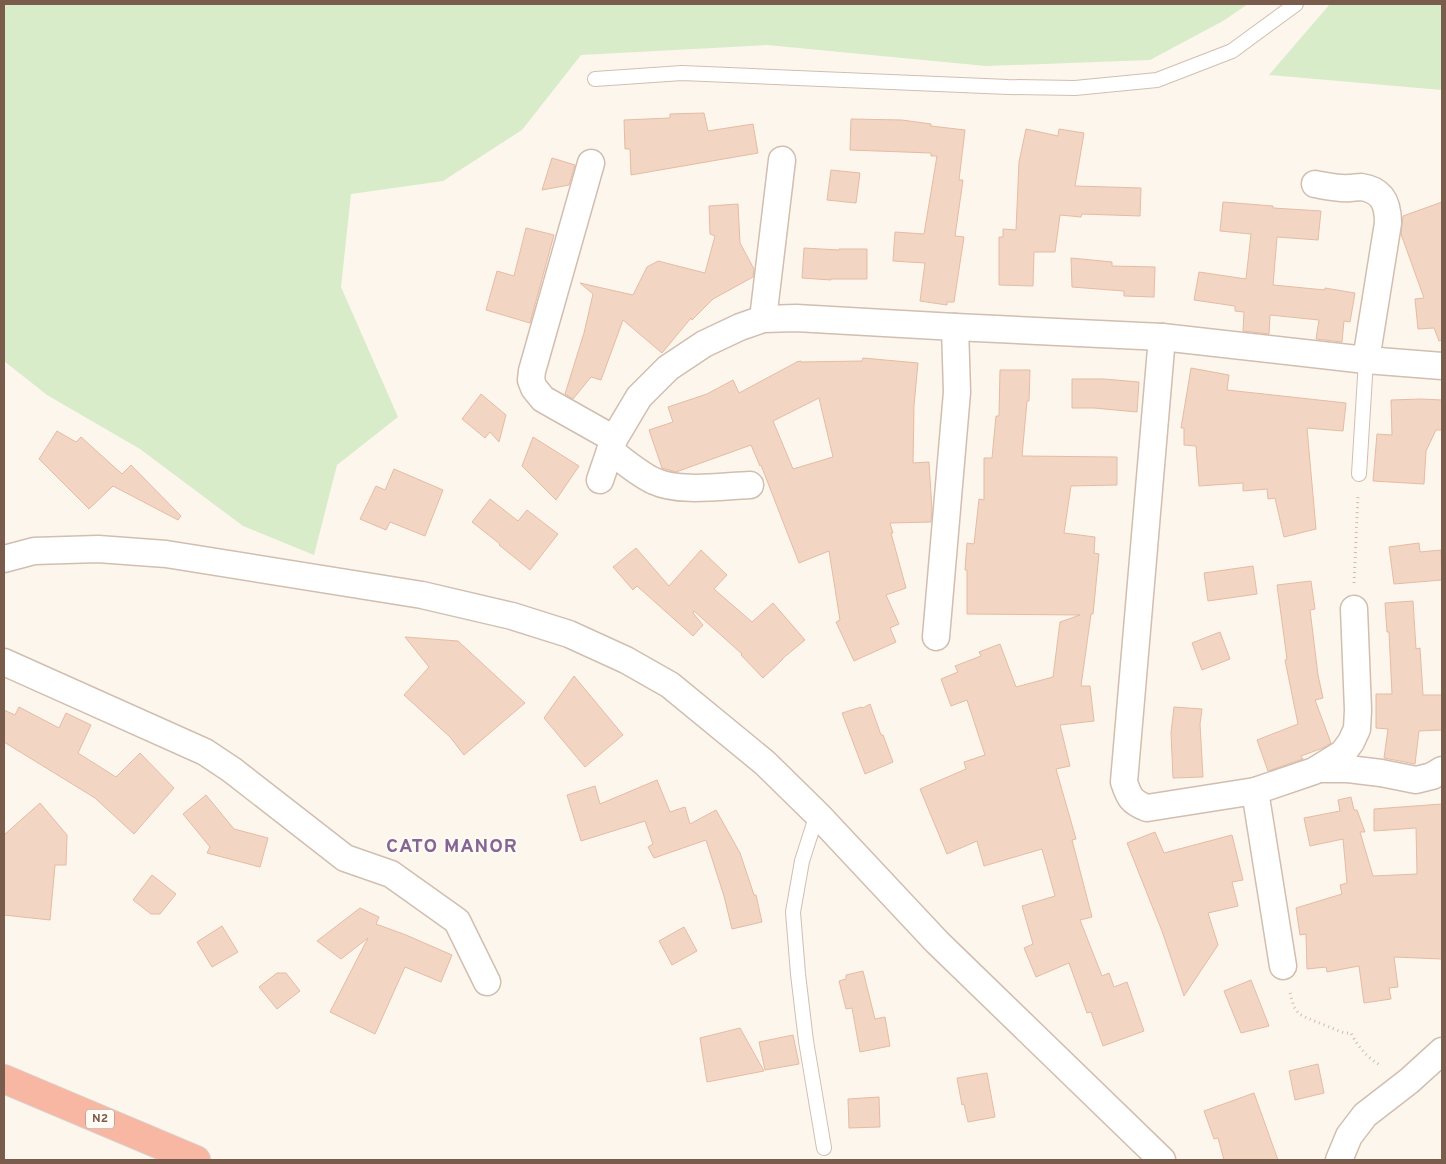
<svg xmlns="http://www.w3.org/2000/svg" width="1446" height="1164" viewBox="0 0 1446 1164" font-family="Overpass,sans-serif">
	<rect width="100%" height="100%" fill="#fdf6ec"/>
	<g fill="#d8ecc9">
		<path d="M4,4H1248L1223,21L1150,60L986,66L767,45L581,55L522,130L443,181L351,194L341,287L398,417L337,465L314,555L243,526L140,449L47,395L4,361Z"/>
		<path d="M1330,4H1442V90L1269,75Z"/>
	</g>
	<g fill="#f3d5c3" stroke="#e6bba3" fill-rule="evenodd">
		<path d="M704,113L708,131L753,124L758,153L631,175L630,149H625L624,120L670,118V114Z"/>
		<path d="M851,119L902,120L931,124V126L965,130L959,180H963L955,236L964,237L954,302H947V305L920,301L925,263L893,261L895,232L924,234L937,156H931V153L850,150Z"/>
		<path d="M1026,129L1058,136L1059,129L1084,133L1075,186L1141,188L1140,216L1082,214L1081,217L1060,215L1055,252H1034L1033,286L999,285V237H1003V229L1016,230L1019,162Z"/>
		<path d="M552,158L575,165L569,185L542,190Z"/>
		<path d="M831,170L860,173L856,203L827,200Z"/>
		<path d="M1223,202L1273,206V208L1321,211L1318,240L1277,237L1273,285L1325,290V288L1355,293L1350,322L1344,321L1342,342L1316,339L1319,320L1270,315L1269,334L1243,331L1244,312L1235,311V306L1194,300L1199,272L1246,279L1251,234L1220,231Z"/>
		<path d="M1442,202V340L1439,341L1434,328L1418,329L1415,299L1424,298L1401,234L1403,216Z"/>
		<path d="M738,204L740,243L754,269L753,277L713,299L692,320L691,318L662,353L623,320L601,380L591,377L573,399L565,394L584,333L593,294L580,283L633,295L647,267L658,261L705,273L715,236L710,234L709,206Z"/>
		<path d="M526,228L554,235L530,323L486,310L497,271L514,276Z"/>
		<path d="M804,248L839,250V249H867V279H831V280L802,278Z"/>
		<path d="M1071,258L1112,262V266L1155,267L1154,297L1124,296V291L1072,287Z"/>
		<path d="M863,358L918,363L914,405L913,463L929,462L932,510L931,522L890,523L893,533H891L906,588L886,595L899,624L890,628L896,642L854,661L836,622L840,620L829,551L799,563L761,465L760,466L751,445L676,472L662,468L649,430L673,422L668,407L707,394L733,380L739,393L795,363L796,362L801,361V362L862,361ZM819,398L833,457L793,469L773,421Z"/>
		<path d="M1191,368L1229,375L1227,390L1346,403L1343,431L1307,428L1316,529L1284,537L1275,498L1268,499L1267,489L1243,491V483L1199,486L1196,446L1184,445V428H1181Z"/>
		<path d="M1000,370H1030L1029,401H1027L1022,456L1117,457V485L1071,486L1064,533L1095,537L1094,553L1099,554L1093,614H1091L1081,686H1090L1094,721L1060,725L1070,766L1056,769L1076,839L1072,840L1092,917L1080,920L1102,976L1109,973L1114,987L1127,982L1144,1031L1103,1046L1091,1012L1087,1013L1069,963L1036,977L1024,948L1033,944L1022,906L1055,896L1042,849L984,866L977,841L947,854L920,789L966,769L964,762L985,755L967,700L951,706L941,679L958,672L955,666L981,656L979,652L1000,644L1016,687L1053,677L1060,622L1080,615L967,614V570H965L967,543L974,544L979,499L984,500V458H992L996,416H999Z"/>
		<path d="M1072,379H1104L1139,382L1137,412L1094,408H1072Z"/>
		<path d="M481,394L506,415L499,442L490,432L485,438L462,419Z"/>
		<path d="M1421,399L1442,400V430H1436L1426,451L1424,484L1373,481L1377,434L1392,435L1391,400Z"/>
		<path d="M57,431L76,442L81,437L122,474L131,465L181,516L178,520L113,486L89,509L39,459Z"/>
		<path d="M533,437L579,466L556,500L522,466Z"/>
		<path d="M394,469L443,490L425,536L390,522L386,530L360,519L376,486L385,490Z"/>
		<path d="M490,499L518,521L527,510L558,534L530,570L499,545L500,544L472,522Z"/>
		<path d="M1419,543L1420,552L1441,550L1442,580L1394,584L1389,547Z"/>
		<path d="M636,548L669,586L701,550L727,575L714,589L752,622L773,603L805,640L782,659H783L763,678L741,655L742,654L694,611L693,613L703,625L693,636L637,586L633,590L613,567Z"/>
		<path d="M1253,566L1257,594L1208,601L1204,573Z"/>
		<path d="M1311,581L1315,609L1310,610L1318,675L1323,698L1315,700L1331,743L1323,748L1301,756L1303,759L1268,771L1257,740L1298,724L1285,660L1287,659L1277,585Z"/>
		<path d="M1413,601L1416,649L1420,648L1423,695H1442V730L1419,731L1415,764L1384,758L1388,729L1376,728V694H1392L1389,632H1387L1385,603Z"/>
		<path d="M1220,632L1230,659L1202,670L1192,643Z"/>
		<path d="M405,637L458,641L525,703L464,755L450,737L404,695L429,667Z"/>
		<path d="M574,676L623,735L585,767L544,718Z"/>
		<path d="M870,704L881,735H883L893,762L865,774L842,713L861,707L863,708Z"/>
		<path d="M19,707L59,728L66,713L91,725L78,753L116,777L140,753L174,788L134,834L95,798L4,742V710L15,715Z"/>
		<path d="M1174,707L1202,709L1200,724L1203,777L1173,778L1171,733Z"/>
		<path d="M657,780L670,812L685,807L690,824L716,810L740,853L754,895H756L762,922L732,929L724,896L706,840L654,858L648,847L653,844L645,821L581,841L567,795L595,786L600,804Z"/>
		<path d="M206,795L234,829L268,838L260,867L207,853L210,847L183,814Z"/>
		<path d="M1351,797L1354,810H1357L1365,832H1360L1373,876L1417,874L1416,828L1374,831V809L1442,804V959L1394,957L1398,987L1389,988L1391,999L1364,1003L1359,966L1327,972L1326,967L1307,969L1306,934L1300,935L1296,908L1342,894L1340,885L1347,883L1343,839L1310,846L1304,818L1340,811L1338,800Z"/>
		<path d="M40,803L67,835L66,865H55L50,920L4,915V835Z"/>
		<path d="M1155,832L1164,853L1232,835L1243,880L1232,882L1238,906L1208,913L1218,945L1184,996L1162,931L1127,843Z"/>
		<path d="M152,875L176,894L160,914H151L133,900Z"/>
		<path d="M360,908L379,917L376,924L406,935L452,955L441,982L405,967L375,1034L330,1012L368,938L341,959L317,941Z"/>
		<path d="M222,926L238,952L212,967L197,942Z"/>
		<path d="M684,927L697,951L672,965L659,941Z"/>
		<path d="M863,971L875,1019L885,1017L890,1046L860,1052L852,1008L846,1009L839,981L846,979V975Z"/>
		<path d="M277,973H286L300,991L277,1009L259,987Z"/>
		<path d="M1251,980L1269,1026L1241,1033L1224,991Z"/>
		<path d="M740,1028L764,1071L707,1082L700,1038Z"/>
		<path d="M793,1035L799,1064L765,1070L759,1042Z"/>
		<path d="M1318,1064L1324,1093L1295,1100L1289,1071Z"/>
		<path d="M987,1073L995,1117L968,1122L964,1104L962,1105L957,1078Z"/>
		<path d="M1254,1093L1278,1160H1224L1218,1138L1214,1139L1204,1111Z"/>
		<path d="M879,1097L880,1127L849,1128L848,1099Z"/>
	</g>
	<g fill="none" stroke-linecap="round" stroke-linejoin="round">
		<defs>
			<g id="lane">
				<path d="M595,79L682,73L1008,87L1075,88L1157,80L1232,51L1296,4"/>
				<path d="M1359,474L1366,360"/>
				<path d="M817,814L802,861L793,912L798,974L806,1041L824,1148"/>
			</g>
			<g id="street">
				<path d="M591,163L532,371L531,380L534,388L543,399L614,439"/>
				<path d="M1315,184C1326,186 1339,189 1350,188C1354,188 1358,187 1361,187C1383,190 1388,204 1388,223L1366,360"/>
				<path d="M763,319L782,160"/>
				<path d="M1162,337L1124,782C1129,797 1131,802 1147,808L1255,791L1314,771L1343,753L1351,742L1357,729L1358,710L1354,609"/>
				<path d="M610,451C623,460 640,475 654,481C680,493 722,486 750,485"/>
				<path d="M600,480L614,439L639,397L668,368L704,344L740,327L763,319L796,318L955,327L1162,337L1366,360L1442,366"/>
				<path d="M4,559L34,551L98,549L166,554L422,595L512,616L569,634L626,660L670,685L765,763L817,814L937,942L1162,1160"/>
				<path d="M936,637L957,392L955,327"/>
				<path d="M4,662L205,752L232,770L345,858L391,874L457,921L487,982"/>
				<path d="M1318,769H1348L1381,773L1416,780L1432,776L1442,770"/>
				<path d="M1255,791L1283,966"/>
				<path d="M1339,1160L1349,1136L1365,1115L1409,1081L1442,1051"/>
			</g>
			<path id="highway" d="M4,1079L196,1160"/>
		</defs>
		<use href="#lane" stroke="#d1beb0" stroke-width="16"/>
		<use href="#street" stroke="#d1beb0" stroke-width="29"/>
		<use href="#highway" stroke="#dad1cd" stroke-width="30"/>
		<g stroke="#d9b8a5" stroke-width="3" stroke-dasharray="1 4" stroke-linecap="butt">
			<path d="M1354,583L1358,495"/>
			<path d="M1290,993L1294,1007L1299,1014L1307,1018L1344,1033H1351C1358,1047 1368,1059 1382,1066"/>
		</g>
		<use href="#lane" stroke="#fff" stroke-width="14"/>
		<use href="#street" stroke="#fff" stroke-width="26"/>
		<use href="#highway" stroke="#f7b7a3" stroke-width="28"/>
	</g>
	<g text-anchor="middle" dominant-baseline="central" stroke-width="4.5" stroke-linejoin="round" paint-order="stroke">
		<rect fill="#fffaf3" stroke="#a28b7f" stroke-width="1" x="86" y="1109.5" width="28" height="19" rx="4"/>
		<g font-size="12" font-weight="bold" fill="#7a5c4d">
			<text x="100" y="1119">N2</text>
		</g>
		<g font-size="19" font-weight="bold" letter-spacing="1" fill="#846695" stroke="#fffaf3">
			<text x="452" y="847">CATO MANOR</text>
		</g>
	</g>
	<rect width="1446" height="1164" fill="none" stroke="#7a5c4d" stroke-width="10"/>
</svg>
